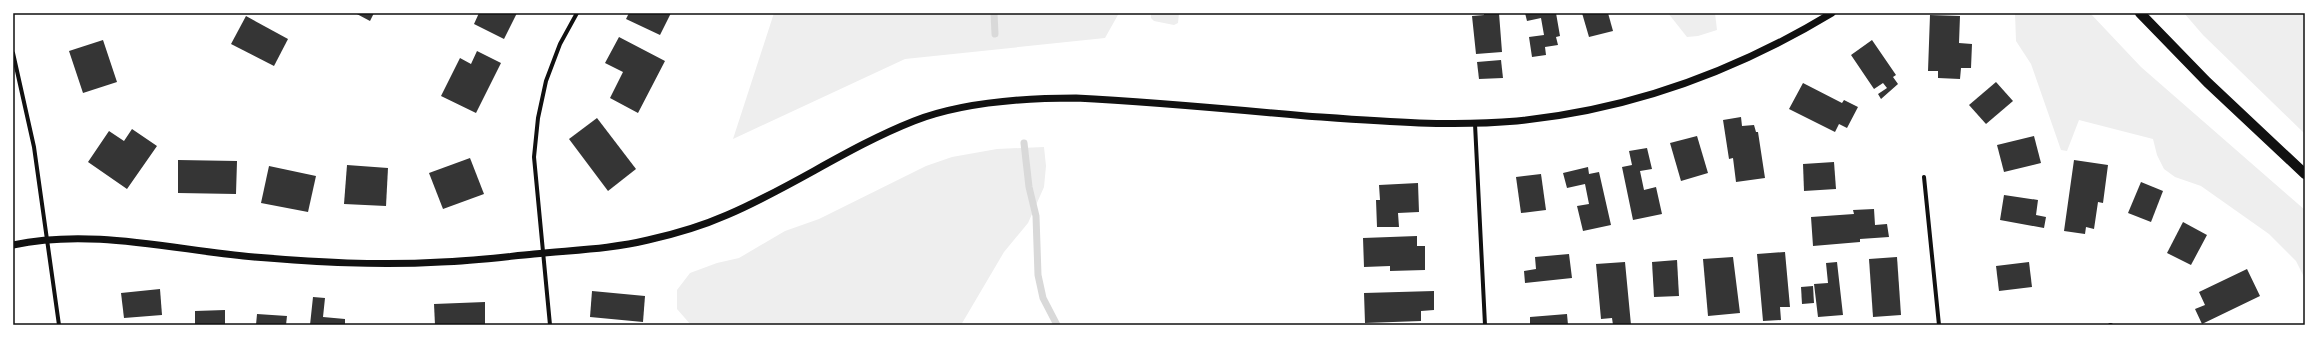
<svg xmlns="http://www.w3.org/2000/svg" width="2318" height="338" viewBox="0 0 2318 338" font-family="'Public Sans',sans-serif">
	<rect width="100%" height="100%" fill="#fff"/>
	<g fill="#eee">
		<path d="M774,13H1119L1105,38L905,59L733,139Z"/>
		<path d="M1151,13H1179L1178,23L1174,25L1154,21L1151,18Z"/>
		<path d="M1668,13H1715L1717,30L1698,36L1687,37Z"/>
		<path d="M2015,13H2090L2141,67L2305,210V279L2296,261L2269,234L2201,186L2175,177L2164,169L2157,155L2153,139L2079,120L2067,151L2061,150L2031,64L2016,41Z"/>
		<path d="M2184,13H2305V134L2203,35Z"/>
		<path d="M1044,147L1046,166L1044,187L1028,223L1004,252L961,325H691L677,309V290L690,273L717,263L739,258L785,231L819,219L926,166L952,157L997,149Z"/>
	</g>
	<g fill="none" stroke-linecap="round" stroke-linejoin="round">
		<g stroke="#d9d9d9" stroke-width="7">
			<path d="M994,13L995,34"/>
			<path d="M1024,143L1029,187L1036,216L1038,275L1043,298L1057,325"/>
		</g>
	</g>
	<g fill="#353535">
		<path d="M355,13H374L370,21Z"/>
		<path d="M479,13H517L504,39L474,24Z"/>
		<path d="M629,13H671L660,35L626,19Z"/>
		<path d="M1484,13H1499L1502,52L1476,54L1472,16L1484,15Z"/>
		<path d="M1525,13H1556L1560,36L1556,37L1558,45L1545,47L1546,55L1532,57L1529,37L1544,35L1541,18L1527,21Z"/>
		<path d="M1582,13H1608L1613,31L1589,37Z"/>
		<path d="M1930,15L1960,16L1959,43L1972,44L1971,68H1961L1960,79L1938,78V71H1928Z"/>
		<path d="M246,16L288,39L274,66L231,44Z"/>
		<path d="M619,37L665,61L638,113L610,98L623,72L605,63Z"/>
		<path d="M103,40L117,82L83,93L69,51Z"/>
		<path d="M1872,40L1896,75L1893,77L1898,84L1881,99L1878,94L1887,88L1883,83L1874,89L1851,55Z"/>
		<path d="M477,51L501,63L476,113L441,96L460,58L471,64Z"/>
		<path d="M1501,60L1503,78L1479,79L1477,62Z"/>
		<path d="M1996,82L2013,101L1986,124L1969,105Z"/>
		<path d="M1803,83L1842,103L1844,100L1858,107L1847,128L1839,124L1835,132L1789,109Z"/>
		<path d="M1741,117L1742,126L1754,125L1756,132H1758L1765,178L1736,182L1733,158L1729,159L1723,120Z"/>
		<path d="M597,118L636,169L608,191L569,139Z"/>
		<path d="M132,129L157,146L127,189L88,162L109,131L124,141Z"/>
		<path d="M1697,136L1708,173L1681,181L1670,143Z"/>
		<path d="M2034,136L2041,163L2004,172L1997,145Z"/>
		<path d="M1647,148L1652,169L1640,171L1644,190L1656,187L1662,214L1633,220L1622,167L1632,165L1629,151Z"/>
		<path d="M470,158L484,194L443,209L429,173Z"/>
		<path d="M178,160L237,161L236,194L178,193Z"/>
		<path d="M2074,160L2108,165L2103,203L2098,202L2094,229L2086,227L2085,234L2064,231Z"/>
		<path d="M1834,162L1836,189L1804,191L1803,164Z"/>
		<path d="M347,165L388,168L386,206L344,204Z"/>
		<path d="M269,166L316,176L308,212L261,203Z"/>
		<path d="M1588,167L1589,174L1599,172L1611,225L1583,231L1577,206L1589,204L1585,184L1567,188L1563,173Z"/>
		<path d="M1541,174L1546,210L1521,213L1516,177Z"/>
		<path d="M2141,182L2163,191L2151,222L2128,213Z"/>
		<path d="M1418,183L1419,212L1398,213L1399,227H1377L1376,200H1380L1379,185Z"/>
		<path d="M2004,195L2038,200L2036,215L2046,217L2044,228L2000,220Z"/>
		<path d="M1874,209L1875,225L1887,224L1889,237L1860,239V242L1813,246L1811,217L1854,214L1853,210Z"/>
		<path d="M2183,222L2207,235L2191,265L2167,253Z"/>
		<path d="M1417,236V246H1425V270L1390,271V266L1364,267L1363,238Z"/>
		<path d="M1785,252L1790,307H1780L1781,320L1763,321L1757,254Z"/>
		<path d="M1569,254L1572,278L1525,283L1524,271L1536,269L1535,257Z"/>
		<path d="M1733,257L1740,313L1708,316L1703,259Z"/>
		<path d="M1897,257L1901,315L1873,317L1869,259Z"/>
		<path d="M1677,260L1679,296L1654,297L1652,262Z"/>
		<path d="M1625,262L1631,325H1613L1612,318L1601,319L1596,264Z"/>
		<path d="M1837,262L1843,315L1818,317L1814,284L1828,283L1826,263Z"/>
		<path d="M2029,262L2032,287L1999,291L1996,266Z"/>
		<path d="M2247,269L2260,296L2202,324L2195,309L2205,305L2199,292Z"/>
		<path d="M1813,286L1814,303L1802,304L1801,287Z"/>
		<path d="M160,289L162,315L124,318L121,293Z"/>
		<path d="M592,291L645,296L643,322L590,317Z"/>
		<path d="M1434,291V310L1421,311V321L1365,323L1364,293Z"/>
		<path d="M313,297L325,298L323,317L345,319V325H310Z"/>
		<path d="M485,302V325H435L434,304Z"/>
		<path d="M225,310V325H195V311Z"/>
		<path d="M257,314L287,316L286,325H256Z"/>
		<path d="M1567,314L1568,325H1530V317Z"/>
	</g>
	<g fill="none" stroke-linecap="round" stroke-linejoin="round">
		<g stroke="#111" stroke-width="4">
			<path d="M13,53L34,147L59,325"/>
			<path d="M1475,124L1485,325"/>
			<path d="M1924,177L1939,325"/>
			<path d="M550,325L534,157L538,118L546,81L560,44L577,13"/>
			<path d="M2110,325H2111"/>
		</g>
		<path stroke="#111" stroke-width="7" d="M13,245C93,228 174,250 254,257C316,262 378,266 441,262C472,261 503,257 534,254C572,250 611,249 648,240C675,234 702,226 727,215C791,188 848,147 914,121C963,102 1024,98 1076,98C1153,102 1230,109 1306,116C1376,121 1447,127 1517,121C1629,110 1736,71 1832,13"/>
		<path stroke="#111" stroke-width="10" d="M2140,13L2207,82L2305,174"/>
	</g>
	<rect width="2318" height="338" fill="none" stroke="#ffffff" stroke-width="28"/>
	<rect x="14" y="14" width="2290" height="310" fill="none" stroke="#111" stroke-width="1.5"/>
</svg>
